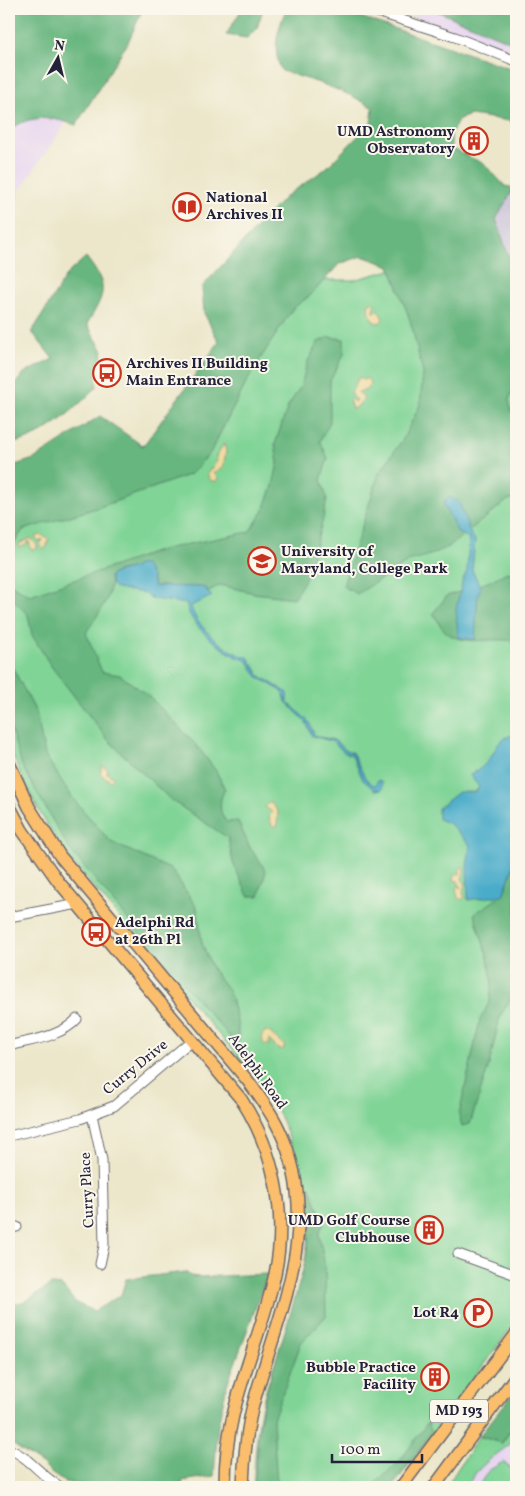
<svg xmlns="http://www.w3.org/2000/svg" width="525" height="1496" viewBox="0 0 525 1496" font-family="Vollkorn,serif">
	<rect width="100%" height="100%" fill="#fbf7ec"/>
	<filter id="ink" filterUnits="userSpaceOnUse"><feTurbulence type="fractalNoise" baseFrequency=".02" numOctaves="2"/><feDisplacementMap in="SourceGraphic" scale="10" xChannelSelector="R" yChannelSelector="G"/><feConvolveMatrix kernelMatrix="1 2 1 2 8 2 1 2 1" color-interpolation-filters="sRGB"/></filter>
	<filter id="wash" filterUnits="userSpaceOnUse"><feTurbulence type="fractalNoise" baseFrequency=".0096" numOctaves="4" result="noise"/><feDisplacementMap in="SourceGraphic" scale="20" xChannelSelector="R" yChannelSelector="G"/><feGaussianBlur stdDeviation="1.12" result="paint"/><feColorMatrix in="noise" values="0 0 0 0 0 0 0 0 0 0 0 0 0 0 0 0 0 1.4 0 .05"/><feComposite in="paint" operator="in"/></filter>
	<g filter="url(#wash)">
		<rect width="100%" height="100%" fill="#ece7ca"/>
		<g fill="#e6d3f0">
			<path d="M9,9H144L9,206Z"/>
			<path d="M390,9H516V53L450,28Z"/>
			<path d="M516,1401V1487H451Z"/>
		</g>
		<path fill="#c8c0d8" d="M516,185V268H512L496,219Z"/>
		<g fill="#80d496" stroke="#517b68">
			<path d="M398,268L516,273V1321L393,1487H253C255,1457 256,1426 264,1397C280,1342 307,1286 308,1228C308,1218 305,1208 304,1198C298,1157 287,1128 267,1091L73,863C46,826 24,788 9,745V486L169,436L301,280H353Z"/>
			<path d="M516,1422V1440C498,1454 477,1465 467,1487H446L479,1436L502,1443Z"/>
			<path d="M503,1462L516,1473V1487H478L488,1471Z"/>
		</g>
		<g fill="#68b67f" stroke="#456c5d">
			<path d="M9,9H143L128,42L76,125C51,117 31,114 9,130Z"/>
			<path d="M242,9H263L257,28L247,38L226,35Z"/>
			<path d="M286,9H326L346,12L516,70V122L471,115L459,119L451,133V148L484,164L505,186L514,188L496,219L512,267L516,268V384L509,399L511,411L516,412V499L508,500L448,547L433,554L409,561L357,594L343,586L379,473L403,439L420,405L423,373L410,320L390,266L362,256L339,264L311,295L293,308L253,370L210,453L191,474L100,507L23,530L9,551V467L34,459L100,416L143,446L219,342L204,313L202,287L285,197L325,169L371,123L373,108C346,90 313,81 282,71C271,50 278,30 286,9Z"/>
			<path d="M432,9H516V44Z"/>
			<path d="M9,180C19,190 18,202 9,213Z"/>
			<path d="M86,257C109,287 106,292 87,324L103,351L96,377L97,387C71,412 45,438 9,444V392L24,373L53,359L32,332L67,274Z"/>
			<path d="M329,337L344,339V354L330,381V422L320,441L328,458L321,480L327,498L322,523L307,576L294,598L254,593L220,585L209,591L203,587L154,586L152,577C137,571 124,565 110,576C114,596 96,616 86,633L102,672L120,675L150,697L198,747L216,771L225,789C219,799 218,813 227,822L238,821L249,846L266,871L259,896H248L233,863L228,838L171,800L108,740L51,666L32,635L28,615L9,596V569L11,585L30,595L164,549L249,532L263,512L273,486L278,463L275,444L288,406L301,386L307,363L318,342Z"/>
			<path d="M507,572L516,574V642C493,635 462,649 444,630C440,626 437,619 433,613L447,596L488,582Z"/>
			<path d="M9,661L36,712L45,755L74,800L111,842L172,870L197,908L202,943L213,970L229,991L238,1026V1046L137,931L67,846L22,766L9,724Z"/>
			<path d="M516,860V991L500,1016L489,1065L470,1124L462,1126L459,1115L480,1020L490,1001L492,980L488,958L474,914L503,895Z"/>
			<path d="M309,1185L324,1223L319,1234L325,1267L326,1316L301,1343L273,1419L277,1487H255C256,1454 258,1421 267,1389C280,1344 296,1300 307,1253C312,1231 303,1207 309,1185Z"/>
			<path d="M186,1272L190,1276L199,1277L268,1274L227,1385L218,1425L214,1476L182,1481L183,1487H94L64,1482L51,1473L42,1464L9,1442V1305L26,1301L51,1285L62,1286L76,1303L94,1311L121,1295L126,1279Z"/>
			<path d="M516,1390V1422L502,1443L479,1436Z"/>
			<path d="M428,1422L432,1434L390,1487H371L399,1462Z"/>
		</g>
		<g fill="#eeda9e" stroke="#887e6c">
			<path d="M372,302L375,304L374,313L378,309L383,319L380,323L374,322L369,313L368,304Z"/>
			<path d="M359,377L364,380L367,378L371,384L365,391L358,392L364,398L357,407L352,409L349,400L351,399L355,402L356,400L351,393Z"/>
			<path d="M224,444L226,451L223,468L213,473L218,478L217,481H211L207,474L217,461L216,456Z"/>
			<path d="M42,535L49,540L46,548L43,549L40,545L43,539L39,542L36,539V536Z"/>
			<path d="M31,538L37,545V549L31,550L29,541L26,545L19,548V544Z"/>
			<path d="M102,766L108,769L107,773L114,778L111,781L100,774Z"/>
			<path d="M270,801L278,812L277,826L275,827L272,826L269,816L272,812L265,807Z"/>
			<path d="M463,866L464,872L462,879L465,883L463,893L465,897L461,900L458,898L456,888L458,886L461,888L458,881L453,880L455,874H460V868Z"/>
			<path d="M268,1031L285,1046L284,1049L279,1050L269,1040V1045L263,1044L262,1035L264,1032Z"/>
		</g>
		<g fill="#49acc9" stroke="#366782">
			<path d="M449,497L459,502L471,535L475,540L472,570L481,588L478,594L475,640L458,637L456,609L463,579L467,571L469,538L458,533L443,504Z"/>
			<path d="M138,565H145L152,577L154,586L203,587L212,596L191,606C194,625 230,656 248,657L260,676L288,693L287,701L309,722L315,736L334,740L347,751L352,752L366,779L375,786L378,780L382,782V789L375,790L363,780L352,755L345,753L332,741L312,736L306,722L286,702L283,692L258,677L247,660C230,659 186,623 187,604L153,599L143,593L117,589L112,585L110,576C119,569 130,572 138,565Z"/>
			<path d="M516,734V860L503,895L468,900L467,867L470,845L450,824L438,819V808L459,792H475L479,787L470,775C475,772 482,768 486,763C499,749 493,740 516,734Z"/>
		</g>
	</g>
	<g filter="url(#ink)">
		<g fill="none" stroke-linecap="round" stroke-linejoin="round">
			<defs>
				<g id="minor">
					<path d="M368,9L455,37L516,61"/>
					<path d="M9,917L78,904"/>
					<path d="M9,1046C31,1040 61,1037 77,1019"/>
					<path d="M92,1115L102,1160L104,1246L100,1264"/>
					<path d="M9,1136L80,1119L114,1106L192,1040"/>
					<path d="M9,1229L17,1227"/>
					<path d="M458,1254L516,1275"/>
					<path d="M9,1449C31,1458 40,1476 61,1487"/>
				</g>
				<g id="major">
					<path d="M9,763L29,807L60,856L248,1081C260,1097 271,1112 279,1129C325,1225 278,1312 253,1405C246,1432 244,1459 243,1487"/>
					<path d="M9,805L22,830L58,881L241,1099C274,1150 288,1213 275,1274C258,1350 224,1405 225,1487"/>
					<path d="M401,1487L516,1334"/>
					<path d="M434,1487L516,1376"/>
				</g>
			</defs>
			<use href="#minor" stroke="#69676d" stroke-width="11"/>
			<use href="#major" stroke="#69676d" stroke-width="14"/>
			<use href="#minor" stroke="#fff" stroke-width="9"/>
			<use href="#major" stroke="#fabe6d" stroke-width="11"/>
		</g>
	</g>
	<defs>
		<symbol id="building-ring" viewBox="-11 -11 22 22"><circle r="9.5" fill="#fbf7ec" stroke="#c8321e" stroke-width="1.5"/><path d="M-4-6H4V6H1V3H-1V6H-4ZM-2.5-4.3h1.7v1.8h-1.7ZM.8-4.3h1.7v1.8H.8ZM-2.5-1h1.7V.8h-1.7ZM.8-1h1.7V.8H.8Z" fill="#c8321e"/></symbol>
		<symbol id="library-ring" viewBox="-11 -11 22 22"><circle r="9.5" fill="#fbf7ec" stroke="#c8321e" stroke-width="1.5"/><path d="M-6-4Q-3-5.5-.7-3.5V5Q-3 3-6 4ZM6-4Q3-5.5 .7-3.5V5Q3 3 6 4Z" fill="#c8321e"/></symbol>
		<symbol id="bus-ring" viewBox="-11 -11 22 22"><circle r="9.5" fill="#fbf7ec" stroke="#c8321e" stroke-width="1.5"/><path d="M-5-6H5V4H4V6H2V4H-2V6H-4V4H-5ZM-3.5-4V0h7V-4ZM-3.5 1.2v1.5H-2V1.2ZM2 1.2v1.5H3.5V1.2Z" fill="#c8321e"/></symbol>
		<symbol id="university-ring" viewBox="-11 -11 22 22"><circle r="9.5" fill="#fbf7ec" stroke="#c8321e" stroke-width="1.5"/><path d="M0-5L7-2L0 1L-7-2ZM-4 1L0 2.5L4 1V4Q0 6-4 4Z" fill="#c8321e"/></symbol>
		<symbol id="parking-ring" viewBox="-11 -11 22 22"><circle r="9.5" fill="#fbf7ec" stroke="#c8321e" stroke-width="1.5"/><path d="M-3.5-5.5H1a3.5 3.5 0 0 1 0 7H-1V5.5H-3.5ZM-1-3.4V-.6H.8a1.4 1.4 0 0 0 0-2.8Z" fill="#c8321e"/></symbol>
	</defs>
	<g fill-rule="evenodd">
		<use href="#building-ring" x="458" y="125" width="32" height="32"/>
		<use href="#library-ring" x="171" y="191" width="32" height="32"/>
		<use href="#bus-ring" x="91" y="357" width="32" height="32"/>
		<use href="#university-ring" x="246" y="545" width="32" height="32"/>
		<use href="#bus-ring" x="80" y="916" width="32" height="32"/>
		<use href="#building-ring" x="413" y="1214" width="32" height="32"/>
		<use href="#parking-ring" x="462" y="1297" width="32" height="32"/>
		<use href="#building-ring" x="419" y="1361" width="32" height="32"/>
	</g>
	<g text-anchor="middle" dominant-baseline="central" stroke-width="4" stroke-linejoin="round" paint-order="stroke">
		<rect fill="#fbf7ec" stroke="#636270" stroke-width="1" x="430" y="1399.5" width="58" height="23" rx="4"/>
		<g font-size="14" font-weight="bold" fill="#22223b">
			<text x="459" y="1411">MD 193</text>
		</g>
		<g font-size="15" font-weight="bold" fill="#22223b" stroke="#fbf7ec" text-anchor="end">
			<text x="455" y="132">UMD Astronomy<tspan x="455" dy="17">Observatory</tspan></text>
			<text x="206" y="198" text-anchor="start">National<tspan x="206" dy="17">Archives II</tspan></text>
			<text x="126" y="364" text-anchor="start">Archives II Building<tspan x="126" dy="17">Main Entrance</tspan></text>
			<text x="281" y="552" text-anchor="start">University of<tspan x="281" dy="17">Maryland, College Park</tspan></text>
			<text x="115" y="923" text-anchor="start">Adelphi Rd<tspan x="115" dy="17">at 26th Pl</tspan></text>
			<text x="410" y="1221">UMD Golf Course<tspan x="410" dy="17">Clubhouse</tspan></text>
			<text x="459" y="1313">Lot R4</text>
			<text x="416" y="1368">Bubble Practice<tspan x="416" dy="17">Facility</tspan></text>
		</g>
		<g font-size="15" fill="#22223b" stroke="#fbf7ec">
			<text transform="translate(136 1068) rotate(-39)">Curry Drive</text>
			<text transform="translate(257 1072) rotate(54)">Adelphi Road</text>
			<text transform="translate(88 1190) rotate(-93)">Curry Place</text>
		</g>
	</g>
	<rect width="525" height="1496" fill="none" stroke="#fbf7ec" stroke-width="30"/>
	<g transform="translate(58 58) rotate(8)" stroke="#fbf7ec" stroke-width="4" paint-order="stroke">
	<path d="M0-4L9 19L0 12L-9 19Z" fill="#22223b"/>
	<text y="-8" font-size="14" font-weight="bold" text-anchor="middle" fill="#22223b">N</text>
	</g>
	<path d="M332 1454v8h90v-8" fill="none" stroke="#22223b" stroke-width="2.5"/>
	<text x="340" y="1454" font-size="15" fill="#22223b" stroke="#fbf7ec" stroke-width="4" paint-order="stroke">100 m</text>
</svg>
